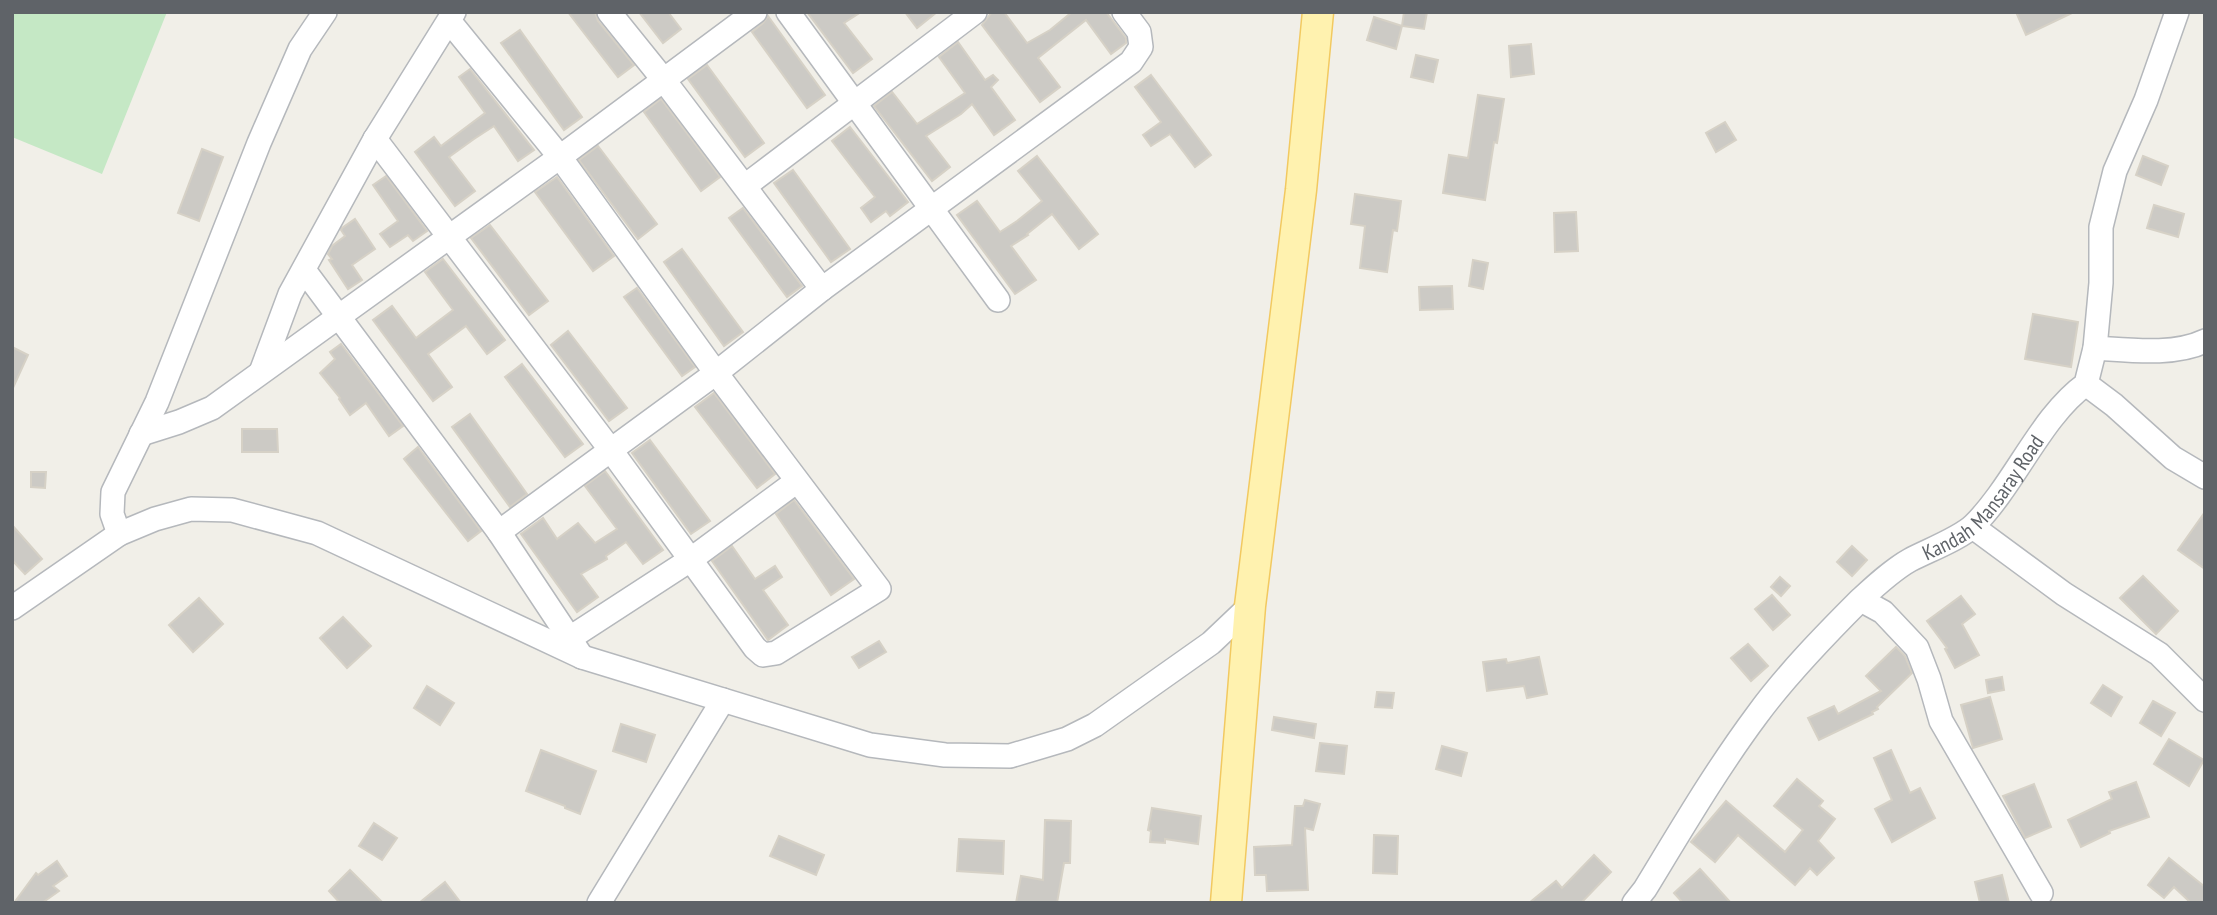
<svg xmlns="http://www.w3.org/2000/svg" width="2217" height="915" viewBox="0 0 2217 915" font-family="'PT Sans Narrow',sans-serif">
	<rect width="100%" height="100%" fill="#f1efe8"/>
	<path fill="#c5e8c5" d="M12,12H167L102,174L12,137Z"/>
	<g fill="#cccac5" stroke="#d6d1c6" stroke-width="2">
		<path d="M568,12H595L598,21L634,65L618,77Z"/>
		<path d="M639,12H668L681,29L663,43Z"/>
		<path d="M807,12H861L844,23L872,59L853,73Z"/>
		<path d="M905,12H937L917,28Z"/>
		<path d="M992,12H1004L1027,43L1050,30L1072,12H1106L1126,38V43L1111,54L1086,20L1038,58L1060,87L1040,102L982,25Z"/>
		<path d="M1404,12H1427L1424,29L1402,26Z"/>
		<path d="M2016,12H2074L2026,35Z"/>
		<path d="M768,16L825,95L807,108L752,32L763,23Z"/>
		<path d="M1374,17L1402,26L1396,49L1367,40Z"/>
		<path d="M520,30L582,117L564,130L501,43Z"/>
		<path d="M958,42L985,80L993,75L998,80L991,87L1015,120L994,135L972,104L961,114L926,136L950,167L932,181L874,106L892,92L917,124L965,93L939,57Z"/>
		<path d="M1531,44L1534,74L1511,77L1509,46Z"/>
		<path d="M1416,55L1438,60L1433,82L1411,77Z"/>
		<path d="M707,65L764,143L745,157L688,79Z"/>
		<path d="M470,69L534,150L518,161L494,126L474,139L449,157L475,191L455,206L415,152L434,137L441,146L485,113L459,77Z"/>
		<path d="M1151,75L1211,155L1195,167L1170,134L1151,146L1143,135L1161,122L1135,87Z"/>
		<path d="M1478,95L1504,99L1497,143L1494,142L1485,200L1443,193L1449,155L1468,158Z"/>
		<path d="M661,99L720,177L701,191L644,112Z"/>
		<path d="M1725,122L1736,140L1716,152L1706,133Z"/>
		<path d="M850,127L908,202L890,216L886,211L871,222L861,208L875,197L832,141Z"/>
		<path d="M598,146L657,224L638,239L579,160Z"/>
		<path d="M202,149L223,157L199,221L178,213Z"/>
		<path d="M1037,156L1098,234L1079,249L1052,214L1027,234L1028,235L1011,246L1036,280L1015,294L957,215L977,201L1000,232L1017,221L1042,201L1018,171Z"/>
		<path d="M2143,156L2168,166L2161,185L2136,175Z"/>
		<path d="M793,170L850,249L831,262L774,183Z"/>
		<path d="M386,176L427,231L413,241L408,235L390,247L380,234L398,221L373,185Z"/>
		<path d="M557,177L614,256L593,271L535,192Z"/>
		<path d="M1355,194L1401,201L1397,231L1393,230L1387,272L1360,268L1365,226L1351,224Z"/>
		<path d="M2154,205L2184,214L2178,237L2147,228Z"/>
		<path d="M743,208L802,286L787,297L729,218Z"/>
		<path d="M1576,212L1578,251L1555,252L1554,213Z"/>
		<path d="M355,219L375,249L352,265L362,280L348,289L329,260L332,259L328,254L332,246L345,236L341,230L342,228Z"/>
		<path d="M490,225L548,301L529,315L471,238Z"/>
		<path d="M682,249L743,332L724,346L664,262Z"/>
		<path d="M443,259L505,340L487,354L466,326L428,354L452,387L433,401L373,320L392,306L416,338L453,310L425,272Z"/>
		<path d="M1473,260L1488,263L1483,289L1469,286Z"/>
		<path d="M1452,286L1453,309L1420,310L1419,287Z"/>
		<path d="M637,288L695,367L682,376L624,297Z"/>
		<path d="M2033,314L2078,322L2071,367L2025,359Z"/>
		<path d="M568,331L627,408L609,421L551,345Z"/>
		<path d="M341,344L403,426L389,436L366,403L350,415L339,399L340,398L320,373L335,359L330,352Z"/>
		<path d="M12,347L28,355L12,390Z"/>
		<path d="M522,364L583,444L565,457L505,377Z"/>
		<path d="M714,393L775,474L757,488L695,407Z"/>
		<path d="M470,414L527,494L510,507L452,427Z"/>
		<path d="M242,429H277L278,452H242Z"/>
		<path d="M650,440L710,521L691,534L632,453Z"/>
		<path d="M418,447L481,531L468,541L404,459Z"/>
		<path d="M605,471L663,550L643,564L626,542L606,556L607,559L581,574L598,597L577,612L521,534L543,518L557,539L578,523L595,543L617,529L585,486Z"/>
		<path d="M31,472H46L45,488L31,487Z"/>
		<path d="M794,500L854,579L831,595L776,514Z"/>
		<path d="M2205,512V569L2178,550Z"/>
		<path d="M12,525L42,559L25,574L12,560Z"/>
		<path d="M732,546L755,579L775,566L782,577L763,590L788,625L768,640L712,561Z"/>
		<path d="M1852,546L1867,560L1852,576L1837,562Z"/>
		<path d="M2143,576L2178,611L2156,634L2120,598Z"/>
		<path d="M1780,577L1790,586L1781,596L1771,587Z"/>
		<path d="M1772,595L1790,615L1773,630L1755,609Z"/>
		<path d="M1961,596L1975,614L1962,624L1979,655L1955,668L1945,649L1947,648L1927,621Z"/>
		<path d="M199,598L223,624L193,652L169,625Z"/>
		<path d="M343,617L371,646L347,668L320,638Z"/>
		<path d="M879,641L886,652L859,668L852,657Z"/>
		<path d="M1748,644L1768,666L1751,681L1731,658Z"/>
		<path d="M1896,647L1905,656L1912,673L1877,707L1878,709L1872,712L1873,714L1819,740L1808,718L1834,706L1838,714L1881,691L1866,676Z"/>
		<path d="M1539,657L1547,694L1527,698L1524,686L1487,691L1483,662L1506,659L1507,663Z"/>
		<path d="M2002,677L2004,690L1988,693L1986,680Z"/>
		<path d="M2103,685L2122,697L2111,716L2091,703Z"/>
		<path d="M427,686L454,703L440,725L414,708Z"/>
		<path d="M1377,692L1394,693L1392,708L1375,707Z"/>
		<path d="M1990,697L2002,739L1973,748L1961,705Z"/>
		<path d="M2153,701L2175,713L2161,736L2140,723Z"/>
		<path d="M1274,717L1316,724L1314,738L1272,730Z"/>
		<path d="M621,724L655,735L646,762L613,751Z"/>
		<path d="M2169,739L2204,760L2189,786L2154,764Z"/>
		<path d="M1320,743L1347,746L1344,774L1316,771Z"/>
		<path d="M1442,746L1467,753L1461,776L1436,769Z"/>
		<path d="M541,750L596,771L580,814L565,808V806L526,791Z"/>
		<path d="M1891,750L1910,793L1920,788L1935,818L1892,842L1875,809L1892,800L1874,758Z"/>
		<path d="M1797,779L1823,801L1819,806L1835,819L1818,841L1834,858L1817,875L1810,868L1795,885L1738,835L1715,862L1691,842L1726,801L1785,852L1803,830L1774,806Z"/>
		<path d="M2136,782L2149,817L2109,831L2110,833L2081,847L2068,820L2112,799L2109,792Z"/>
		<path d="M2034,784L2051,827L2025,838L2003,796Z"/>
		<path d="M1305,800L1320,804L1313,830L1305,828L1308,890L1267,891L1266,875H1255L1254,847L1292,845L1295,806H1303Z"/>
		<path d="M1152,808L1201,816L1198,844L1165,839V843L1150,842L1151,831L1148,830Z"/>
		<path d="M1045,820L1071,821L1070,863H1064L1057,903H1016L1021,876L1043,880Z"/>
		<path d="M374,823L397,838L382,860L359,846Z"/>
		<path d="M1374,835L1398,836L1397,874L1373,873Z"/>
		<path d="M779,836L824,855L816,875L770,856Z"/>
		<path d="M959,839L1004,841L1003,874L957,871Z"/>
		<path d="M1594,855L1611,872L1581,903H1529L1556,881L1562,888Z"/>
		<path d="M2169,858L2205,887V903H2191L2174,887L2164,898L2148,885Z"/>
		<path d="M57,861L67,876L53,886L59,891L42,903H14L36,873L38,875Z"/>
		<path d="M1700,869L1731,903H1683L1674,893Z"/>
		<path d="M350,870L383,903H340L329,891Z"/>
		<path d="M2002,875L2009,903H1980L1975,882Z"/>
		<path d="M445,882L461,903H419Z"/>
	</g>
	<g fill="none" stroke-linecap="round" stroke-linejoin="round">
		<defs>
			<g id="minor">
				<path d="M609,12L663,79L822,289"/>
				<path d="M788,12L998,300"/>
				<path d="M375,139L610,449L755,648L763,655L776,653L879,589L716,373L560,157L450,22"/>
				<path d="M745,186L975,12"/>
				<path d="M304,270L499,532L582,657"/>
				<path d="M2095,348C2129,350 2174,356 2205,341"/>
				<path d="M261,372L290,294L375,139L454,12"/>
				<path d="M2086,384L2114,405L2173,458L2205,477"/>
				<path d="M141,434L179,422L212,408L560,157L755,12"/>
				<path d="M1973,527L2064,594L2159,654L2205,700"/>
				<path d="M499,532L716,373L822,289L1131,62L1141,47L1139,32L1124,12"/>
				<path d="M119,534L112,514L113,492L157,402L259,143L300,49L325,12"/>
				<path d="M1861,600L1883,612L1917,648L1929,679L1941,721L2041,893"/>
				<path d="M12,608L119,534L155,519L191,509L232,510L317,533L582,657L870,745L945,755L1010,756L1067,739L1095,725L1211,643L1250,606"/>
				<path d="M570,638L690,560L797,481"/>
				<path d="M599,903L723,700"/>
				<path id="s1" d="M1634,903L1645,889C1681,830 1716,770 1757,715C1786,675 1825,635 1860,600C1874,587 1892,570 1910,560C1927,551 1961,538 1974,525C2015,484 2041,416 2086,384L2095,348L2101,283V227L2115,171L2146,100L2177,12"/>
			</g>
			<path id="major" d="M1226,903L1250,606L1301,190L1318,12"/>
		</defs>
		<use href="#minor" stroke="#b5b8bc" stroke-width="26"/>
		<use href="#major" stroke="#f2c960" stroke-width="33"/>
		<use href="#minor" stroke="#fff" stroke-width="23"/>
		<use href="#major" stroke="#fff2af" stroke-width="30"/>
	</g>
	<g text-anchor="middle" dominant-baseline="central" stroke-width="6" stroke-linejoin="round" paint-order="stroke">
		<g font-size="21" fill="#5f6368" stroke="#fff">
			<text stroke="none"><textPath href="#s1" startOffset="542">Kandah Mansaray Road</textPath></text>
		</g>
	</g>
	<rect width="2217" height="915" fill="none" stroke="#5f6368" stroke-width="28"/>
</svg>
